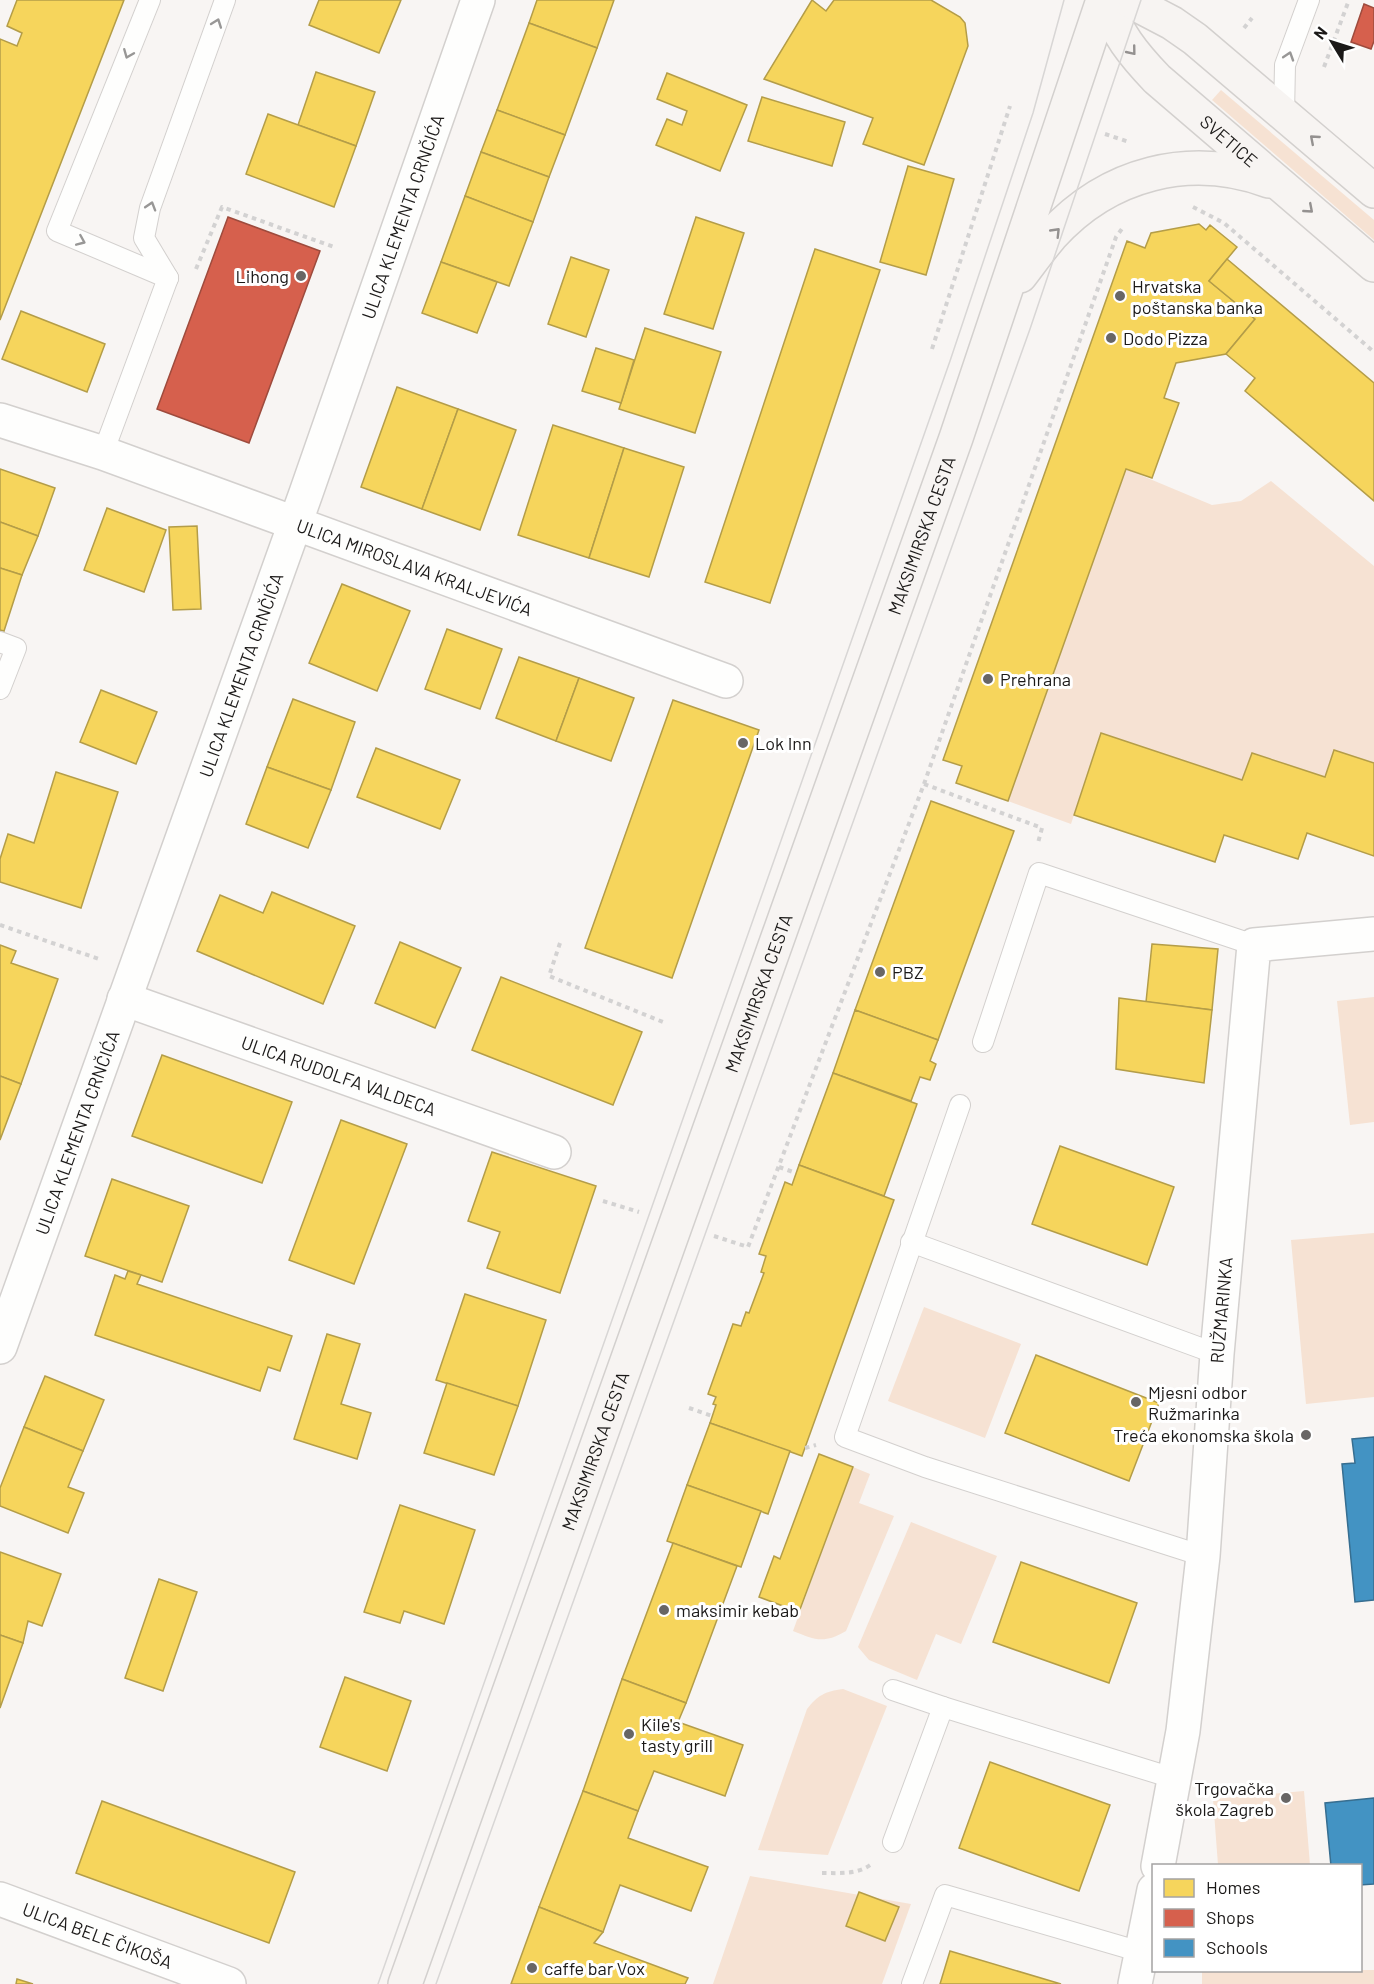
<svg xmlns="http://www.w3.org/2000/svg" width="1374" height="1984" viewBox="0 0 1374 1984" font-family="Barlow,sans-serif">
	<rect width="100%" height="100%" fill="#f8f5f3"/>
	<g fill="#f6e2d3">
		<path d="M1221,90L1374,220V240L1212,100Z"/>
		<path d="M1126,469L1212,505L1241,501L1271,481L1374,566V763L1325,777L1252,753L1242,780L1101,733L1071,824L1008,801Z"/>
		<path d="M1374,997V1122L1350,1125L1337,1001Z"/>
		<path d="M1374,1233V1397L1306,1404L1291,1240Z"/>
		<path d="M924,1307L1021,1344L985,1438L888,1401Z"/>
		<path d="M853,1467L870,1474L859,1503L894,1516L846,1631C824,1644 815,1640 793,1631Z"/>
		<path d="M911,1522L997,1556L961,1644L936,1634L917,1680L869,1660L858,1647Z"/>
		<path d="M843,1689L887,1706L828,1855L758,1850L807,1709C817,1696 825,1691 843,1689Z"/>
		<path d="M1304,1791L1310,1865H1218L1213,1799Z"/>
		<path d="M750,1876L911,1904L882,1984H713Z"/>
		<path d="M1374,1970V1984H1202V1971Z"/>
	</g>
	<g fill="#f6d55c" stroke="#b49d48" stroke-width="1.5">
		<path d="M17,0H124L0,320V39L17,46L22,33L7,26Z"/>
		<path d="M319,0H401L379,53L309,25Z"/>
		<path d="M537,0H614L597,48L529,23Z"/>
		<path d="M812,0L826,11L834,0H931L960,17L965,23L968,46L924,165L863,144L873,118L764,79Z"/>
		<path d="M529,23L597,48L565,135L497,110Z"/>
		<path d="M316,72L375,92L356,146L298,125Z"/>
		<path d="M667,73L747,105L720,171L656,145L667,119L682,125L687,111L657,99Z"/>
		<path d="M762,97L845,122L832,166L748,141Z"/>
		<path d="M497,110L565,135L549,177L481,152Z"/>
		<path d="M268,114L356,146L334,207L246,174Z"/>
		<path d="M481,152L549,177L533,222L465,196Z"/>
		<path d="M908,166L954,179L926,275L880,262Z"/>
		<path d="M465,196L533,222L509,286L441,262Z"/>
		<path d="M696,217L744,233L713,329L664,314Z"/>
		<path d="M1199,224L1206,230L1210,225L1237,247L1209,281L1255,319L1226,354L1176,363L1164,398L1179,403L1152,478L1126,469L1008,801L956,783L962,766L943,760L1127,241L1145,248L1151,233Z"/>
		<path d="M815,249L880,270L770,603L705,582Z"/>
		<path d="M571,257L609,270L586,337L548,324Z"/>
		<path d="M1227,259L1374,383V501L1245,391L1255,378L1226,354L1255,319L1209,281Z"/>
		<path d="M441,262L497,282L477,333L422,313Z"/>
		<path d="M21,311L105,344L87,392L2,359Z"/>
		<path d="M645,328L721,352L695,433L619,409Z"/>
		<path d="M596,348L634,360L621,403L582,391Z"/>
		<path d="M397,387L458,409L422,509L361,487Z"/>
		<path d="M458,409L516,430L480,530L422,509Z"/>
		<path d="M553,425L624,448L589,558L518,535Z"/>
		<path d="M624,448L684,467L649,577L589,558Z"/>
		<path d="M0,469L55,488L38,536L0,522Z"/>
		<path d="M107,508L166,530L144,592L84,570Z"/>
		<path d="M0,522L38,536L22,575L0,568Z"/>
		<path d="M197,526L201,609L173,610L169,527Z"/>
		<path d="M0,568L22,575L4,631L0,630Z"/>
		<path d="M342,584L410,611L377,691L309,663Z"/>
		<path d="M447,629L502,649L480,709L425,689Z"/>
		<path d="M519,657L579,678L556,741L496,718Z"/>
		<path d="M579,678L634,698L611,761L556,741Z"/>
		<path d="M101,690L157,712L136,764L80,742Z"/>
		<path d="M293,699L355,722L331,790L267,767Z"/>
		<path d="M673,700L759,730L672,978L585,948Z"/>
		<path d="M1101,733L1242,780L1252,753L1325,777L1334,750L1374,763V856L1307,833L1298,859L1224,835L1215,862L1074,815Z"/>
		<path d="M376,748L460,780L440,829L357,797Z"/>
		<path d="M267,767L331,790L308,848L246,824Z"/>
		<path d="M56,772L118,792L81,908L0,882V859L8,834L34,843Z"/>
		<path d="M931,801L1014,831L938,1040L855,1010Z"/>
		<path d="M272,892L355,926L323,1004L197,951L220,895L263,913Z"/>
		<path d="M400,942L461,968L435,1028L375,1003Z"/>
		<path d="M1152,944L1218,949L1212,1010L1146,1002Z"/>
		<path d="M0,945L16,951L11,963L58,979L21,1084L0,1076Z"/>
		<path d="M501,977L642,1032L613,1105L472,1050Z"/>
		<path d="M1119,998L1212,1010L1204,1083L1116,1069Z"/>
		<path d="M855,1010L938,1040L930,1061L936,1064L930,1080L920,1077L911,1101L833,1073Z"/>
		<path d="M162,1055L292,1102L262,1183L132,1136Z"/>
		<path d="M833,1073L917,1104L884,1196L799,1165Z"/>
		<path d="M0,1076L21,1084L0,1140Z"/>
		<path d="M341,1120L407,1144L354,1284L289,1260Z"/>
		<path d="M1060,1146L1174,1187L1147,1265L1032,1224Z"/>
		<path d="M492,1152L596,1186L560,1293L487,1268L500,1232L468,1221Z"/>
		<path d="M799,1165L894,1200L802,1456L710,1423L716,1405L713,1404L716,1397L708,1394L733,1324L741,1326L746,1312L749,1313L764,1273L761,1272L766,1256L759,1254L785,1182L792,1185Z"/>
		<path d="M112,1179L189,1206L162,1282L85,1256Z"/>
		<path d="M128,1271L141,1275L137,1284L292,1336L280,1371L268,1367L260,1391L95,1335L115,1275L125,1279Z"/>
		<path d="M465,1294L546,1320L518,1406L436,1380Z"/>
		<path d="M327,1334L360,1344L341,1404L371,1413L357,1459L294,1439Z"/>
		<path d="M1036,1355L1159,1403L1129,1481L1005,1433Z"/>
		<path d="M45,1376L104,1400L83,1451L24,1427Z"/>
		<path d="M447,1383L518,1406L494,1475L424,1453Z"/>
		<path d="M710,1423L790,1451L768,1514L687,1485Z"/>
		<path d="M24,1427L83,1451L68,1487L84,1493L68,1533L0,1506V1488Z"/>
		<path d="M819,1454L853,1467L799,1612L759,1597L774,1556L780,1559Z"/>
		<path d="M687,1485L761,1511L741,1567L667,1541Z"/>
		<path d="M400,1505L475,1530L444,1624L404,1611L400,1623L364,1612Z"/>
		<path d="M673,1543L737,1566L686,1703L622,1679Z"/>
		<path d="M0,1552L61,1574L42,1626L28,1621L23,1643L0,1635Z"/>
		<path d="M1021,1562L1137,1603L1109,1683L993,1642Z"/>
		<path d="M159,1579L197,1592L163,1691L125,1678Z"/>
		<path d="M0,1635L23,1643L0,1708Z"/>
		<path d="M345,1677L411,1701L387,1771L320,1747Z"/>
		<path d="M622,1679L686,1703L678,1722L743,1745L725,1796L654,1771L638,1811L583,1791Z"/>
		<path d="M990,1762L1110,1805L1079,1891L959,1848Z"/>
		<path d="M583,1791L638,1811L628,1838L708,1867L691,1911L620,1885L603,1932L539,1907Z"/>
		<path d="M102,1801L295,1872L269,1943L76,1873Z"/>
		<path d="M859,1892L899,1907L885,1941L846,1926Z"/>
		<path d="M539,1907L603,1932L594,1943L688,1978L685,1984H511Z"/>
		<path d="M950,1951L1061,1984H940Z"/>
		<path d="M17,1979L33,1984H16Z"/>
	</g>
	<g fill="#d6604d" stroke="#9e4b3d" stroke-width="1.5">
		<path d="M1364,4L1374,8V41L1371,49L1351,42Z"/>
		<path d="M228,217L320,251L249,443L157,409Z"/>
	</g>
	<g fill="#4393c3" stroke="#376e90" stroke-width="1.5">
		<path d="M1374,1437V1600L1355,1602L1342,1464L1355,1463L1352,1439Z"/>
		<path d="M1374,1798V1884L1360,1885V1866H1331L1325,1803Z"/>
	</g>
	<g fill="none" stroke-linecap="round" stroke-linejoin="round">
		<defs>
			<g id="service">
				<path d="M150,0L57,231L168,278"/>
				<path d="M1284,114L1285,65L1309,0"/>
				<path d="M168,278L144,238L150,208L225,0"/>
				<path d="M103,453L168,278"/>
				<path d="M0,642L16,648L0,689"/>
				<path d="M983,1042L1039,873L1254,945"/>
				<path d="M960,1105L845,1437L925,1467L1203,1556"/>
				<path d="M911,1242L1217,1354"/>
				<path d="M893,1690L943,1707"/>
				<path d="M893,1842L943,1707L1176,1779"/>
				<path d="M912,1984L945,1895L1141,1952"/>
			</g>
			<g id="minor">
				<path id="s1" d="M0,420L103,453L726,681"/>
				<path id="s2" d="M124,999L554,1152"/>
				<path id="s3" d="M0,1347L306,493L478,0"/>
				<path id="s4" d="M1158,1866L1183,1731L1203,1556L1217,1354L1254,945L1374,934"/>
				<path id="s5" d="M0,1899L229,1984"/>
				<path d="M1135,1984L1154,1890"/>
			</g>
			<g id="secondary">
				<path id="s6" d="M1106,0C1115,32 1134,55 1157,79L1374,265"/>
				<path d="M1128,0L1172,23L1195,39L1374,191"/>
				<path d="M1020,276C1030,263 1040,249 1051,236C1108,173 1190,152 1269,181"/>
				<path id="s7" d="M405,1984L956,438L1103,0"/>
			</g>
		</defs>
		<use href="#service" stroke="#d3d0ce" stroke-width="22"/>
		<use href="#minor" stroke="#d3d0ce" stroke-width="36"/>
		<use href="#secondary" stroke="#d3d0ce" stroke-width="36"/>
		<g stroke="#d3d2d2" stroke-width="4" stroke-dasharray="4.5 4.5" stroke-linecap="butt">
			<path d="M1244,28L1252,18"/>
			<path d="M1324,67L1349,0"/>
			<path d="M1105,134L1129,142"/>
			<path d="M1193,207L1224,223L1374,352"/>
			<path d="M196,269L222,207L334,247"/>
			<path d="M932,349L1010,106"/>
			<path d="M924,784L1042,828L1038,843"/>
			<path d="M0,925L99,959"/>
			<path d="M560,943L549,976L663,1022"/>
			<path d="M779,1167L796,1173"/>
			<path d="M603,1201L639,1212"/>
			<path d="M714,1236L748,1247L924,784L1116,237L1124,226"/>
			<path d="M689,1408L712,1416"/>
			<path d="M805,1448L816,1445"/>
			<path d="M822,1873C840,1873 858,1875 873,1863"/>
		</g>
		<use href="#service" stroke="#fefefd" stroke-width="20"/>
		<use href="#minor" stroke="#fefefd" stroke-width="33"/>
		<use href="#secondary" stroke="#f7f4f2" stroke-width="33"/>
		<g stroke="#d8d6d5" stroke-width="1.5">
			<path d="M378,1984L950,361L1033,113L1064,0"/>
			<path d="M436,1984L1030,329L1141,0"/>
		</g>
	</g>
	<defs><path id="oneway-chevron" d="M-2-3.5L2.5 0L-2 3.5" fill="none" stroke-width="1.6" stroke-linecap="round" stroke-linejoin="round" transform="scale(1.5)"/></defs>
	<g stroke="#989796">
		<use href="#oneway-chevron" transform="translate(217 23) rotate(-70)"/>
		<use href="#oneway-chevron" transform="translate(128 54) rotate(112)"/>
		<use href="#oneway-chevron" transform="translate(1289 56) rotate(-72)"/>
		<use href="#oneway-chevron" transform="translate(151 206) rotate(-73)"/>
		<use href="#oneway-chevron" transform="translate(81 241) rotate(23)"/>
	</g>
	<g stroke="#949190">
		<use href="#oneway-chevron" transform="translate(1132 51) rotate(51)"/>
		<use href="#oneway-chevron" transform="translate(1314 139) rotate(-139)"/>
		<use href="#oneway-chevron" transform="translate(1309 209) rotate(41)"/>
		<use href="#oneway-chevron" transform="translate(1056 232) rotate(-46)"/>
	</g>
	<g fill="#686665" stroke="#fff" stroke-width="2">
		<circle cx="301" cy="276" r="6"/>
		<circle cx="1120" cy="296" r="6"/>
		<circle cx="1111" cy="338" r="6"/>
		<circle cx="988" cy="679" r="6"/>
		<circle cx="743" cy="743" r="6"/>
		<circle cx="880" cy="972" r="6"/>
		<circle cx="1136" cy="1402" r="6"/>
		<circle cx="1306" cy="1435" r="6"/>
		<circle cx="664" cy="1610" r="6"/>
		<circle cx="629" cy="1734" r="6"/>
		<circle cx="1286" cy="1798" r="6"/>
		<circle cx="532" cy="1968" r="6"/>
	</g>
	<g text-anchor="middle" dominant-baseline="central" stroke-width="6" stroke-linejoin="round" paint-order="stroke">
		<g font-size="18" fill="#1b1918" stroke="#fff">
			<text stroke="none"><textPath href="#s6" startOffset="190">SVETICE</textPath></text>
			<text stroke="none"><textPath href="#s3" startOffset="1200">ULICA KLEMENTA CRNČIĆA</textPath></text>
			<text stroke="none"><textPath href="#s7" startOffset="1538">MAKSIMIRSKA CESTA</textPath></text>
			<text stroke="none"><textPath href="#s1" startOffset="440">ULICA MIROSLAVA KRALJEVIĆA</textPath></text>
			<text stroke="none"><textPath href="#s3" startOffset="714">ULICA KLEMENTA CRNČIĆA</textPath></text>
			<text stroke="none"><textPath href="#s7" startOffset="1052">MAKSIMIRSKA CESTA</textPath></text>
			<text stroke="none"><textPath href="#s2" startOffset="228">ULICA RUDOLFA VALDECA</textPath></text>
			<text stroke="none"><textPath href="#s3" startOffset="228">ULICA KLEMENTA CRNČIĆA</textPath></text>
			<text stroke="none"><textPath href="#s4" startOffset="560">RUŽMARINKA</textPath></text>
			<text stroke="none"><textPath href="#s7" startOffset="566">MAKSIMIRSKA CESTA</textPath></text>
			<text stroke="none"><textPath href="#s5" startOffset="104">ULICA BELE ČIKOŠA</textPath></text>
		</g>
		<g font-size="18" fill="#1b1918" stroke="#fff" text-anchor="start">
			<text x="289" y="276" text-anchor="end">Lihong</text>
			<text x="1132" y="286">Hrvatska<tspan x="1132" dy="21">poštanska banka</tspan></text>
			<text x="1123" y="338">Dodo Pizza</text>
			<text x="1000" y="679">Prehrana</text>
			<text x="755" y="743">Lok Inn</text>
			<text x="892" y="972">PBZ</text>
			<text x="1148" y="1392">Mjesni odbor<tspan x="1148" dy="21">Ružmarinka</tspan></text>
			<text x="1294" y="1435" text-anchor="end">Treća ekonomska škola</text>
			<text x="676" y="1610">maksimir kebab</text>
			<text x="641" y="1724">Kile's<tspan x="641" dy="21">tasty grill</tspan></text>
			<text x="1274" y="1788" text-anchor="end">Trgovačka<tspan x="1274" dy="21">škola Zagreb</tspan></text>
			<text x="544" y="1968">caffe bar Vox</text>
		</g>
	</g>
	<rect x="1152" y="1864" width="210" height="108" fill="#ffffff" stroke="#a4a3a3" stroke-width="1.5"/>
	<rect x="1164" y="1879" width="30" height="18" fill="#f6d55c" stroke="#a4a3a3" stroke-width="1.5"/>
	<text x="1206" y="1894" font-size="18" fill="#1b1918">Homes</text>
	<rect x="1164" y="1909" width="30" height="18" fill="#d6604d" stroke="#a4a3a3" stroke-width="1.5"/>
	<text x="1206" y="1924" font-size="18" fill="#1b1918">Shops</text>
	<rect x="1164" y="1939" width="30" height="18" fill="#4393c3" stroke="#a4a3a3" stroke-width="1.5"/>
	<text x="1206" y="1954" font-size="18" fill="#1b1918">Schools</text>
	<g transform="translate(1332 42) rotate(308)" stroke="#ffffff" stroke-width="4.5" paint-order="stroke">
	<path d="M0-4.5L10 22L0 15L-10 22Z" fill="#1b1918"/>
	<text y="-9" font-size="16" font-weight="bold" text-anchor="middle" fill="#1b1918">N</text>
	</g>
</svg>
